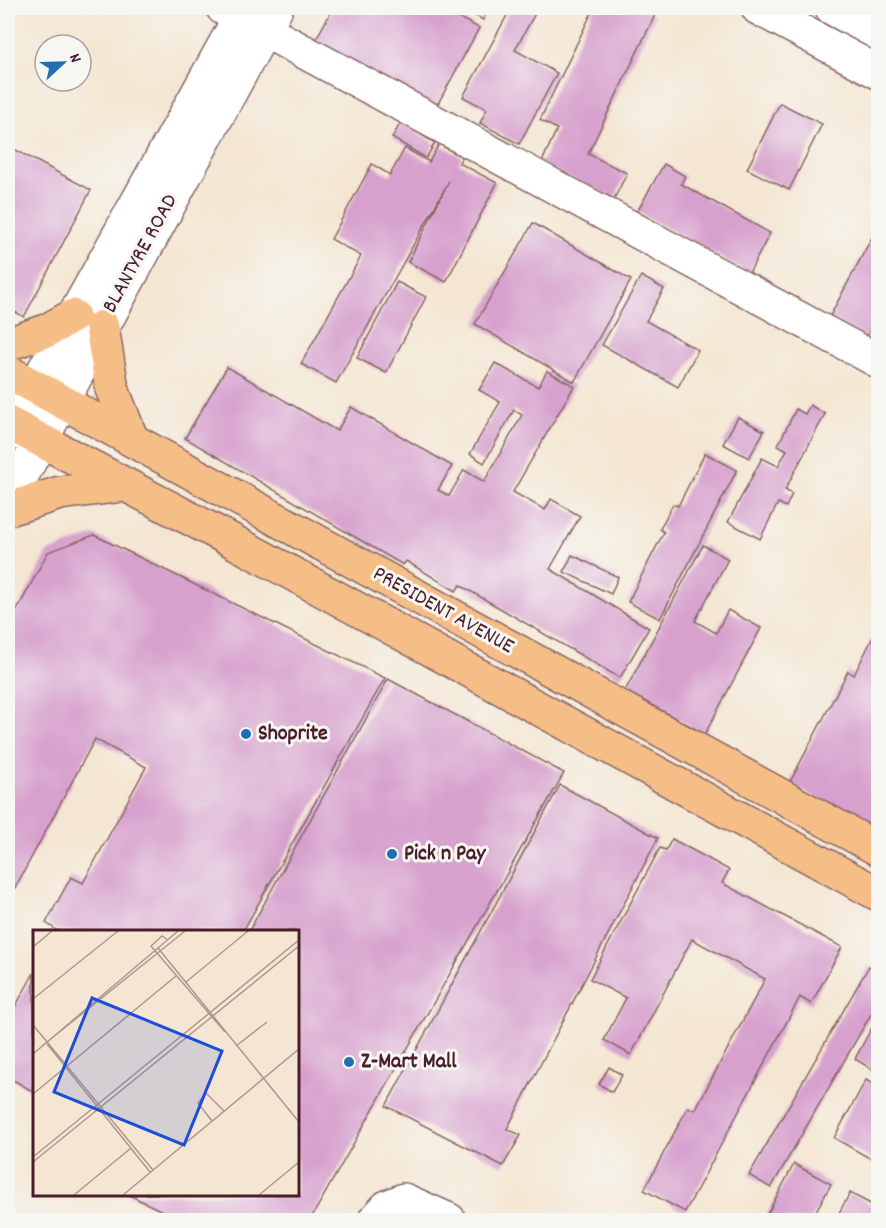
<svg xmlns="http://www.w3.org/2000/svg" width="886" height="1228" viewBox="0 0 886 1228" font-family="Dekko,sans-serif">
	<rect width="100%" height="100%" fill="#f6f6f2"/>
	<filter id="ink" filterUnits="userSpaceOnUse"><feTurbulence type="fractalNoise" baseFrequency=".0167" numOctaves="2"/><feDisplacementMap in="SourceGraphic" scale="12" xChannelSelector="R" yChannelSelector="G"/><feConvolveMatrix kernelMatrix="1 2 1 2 8 2 1 2 1" color-interpolation-filters="sRGB"/></filter>
	<filter id="wash" filterUnits="userSpaceOnUse"><feTurbulence type="fractalNoise" baseFrequency=".008" numOctaves="4" result="noise"/><feDisplacementMap in="SourceGraphic" scale="24" xChannelSelector="R" yChannelSelector="G"/><feGaussianBlur stdDeviation="1.35" result="paint"/><feColorMatrix in="noise" values="0 0 0 0 0 0 0 0 0 0 0 0 0 0 0 0 0 1.4 0 .05"/><feComposite in="paint" operator="in"/></filter>
	<g filter="url(#wash)">
		<rect width="100%" height="100%" fill="#f4e6d2"/>
		<g id="blocks">
			<g fill="#d7a1ce">
				<path d="M333,8H440L479,28L435,109L314,43Z"/>
				<path d="M461,8H489L483,20Z"/>
				<path d="M511,8H538L515,50L557,73L519,144L480,123L487,109L463,97Z"/>
				<path d="M594,8H640L655,15L588,154L627,173L614,199L541,164L557,129L540,120Z"/>
				<path d="M780,103L822,124L789,190L747,169Z"/>
				<path d="M401,122L435,143L426,158L392,138Z"/>
				<path d="M439,144L462,157L459,163L497,183L446,282L408,262L449,181L336,383L301,364L361,256L331,239L372,164L390,175L405,148L429,162Z"/>
				<path d="M8,146L91,190L24,317L8,308Z"/>
				<path d="M664,164L685,176L681,184L770,233L749,273L637,212Z"/>
				<path d="M533,223L631,280L574,382L475,324Z"/>
				<path d="M878,226V314L866,338L829,318Z"/>
				<path d="M641,276L664,289L646,321L698,350L678,387L602,345Z"/>
				<path d="M397,282L426,297L386,373L357,358Z"/>
				<path d="M495,363L538,387L547,371L574,386L513,492L545,510L551,499L580,516L550,569L649,628L620,678L460,585L456,591L406,561L403,565L185,438L227,367L337,431L351,407L452,466L438,490L449,496L464,470L484,482L522,415L514,410L484,463L470,454L500,402L479,390Z"/>
				<path d="M810,405L825,414L785,490L792,494L786,507L778,503L760,539L728,522L762,458L778,466L787,450L778,445L796,409L805,414Z"/>
				<path d="M738,417L764,431L749,458L723,444Z"/>
				<path d="M705,453L737,470L660,619L628,602L664,532L660,529L673,504L678,506Z"/>
				<path d="M94,535L385,678L243,931H58L46,923L71,877L83,883L146,767L95,739L15,888L8,884V695L9,691L8,686V627L48,552Z"/>
				<path d="M703,545L728,559L695,621L716,633L728,610L761,628L705,734L625,691Z"/>
				<path d="M572,555L618,577L611,594L564,572Z"/>
				<path d="M878,627V831L789,784L848,671L854,675Z"/>
				<path d="M388,679L564,773L310,1220H181L127,1194H297V931H249Z"/>
				<path d="M560,785L658,838L507,1129L521,1135L503,1166L386,1106Z"/>
				<path d="M672,839L729,870L722,883L842,947L811,1004L800,997L685,1212L644,1190L688,1107L695,1110L765,979L692,939L631,1055L604,1040L626,998L590,979L660,848L666,850Z"/>
				<path d="M869,966L878,972V1002L771,1188L749,1175Z"/>
				<path d="M34,973V1092L8,1077V1020Z"/>
				<path d="M878,1016V1073L855,1059Z"/>
				<path d="M609,1067L622,1075L612,1092L599,1084Z"/>
				<path d="M866,1080L878,1087V1163L834,1138Z"/>
				<path d="M794,1164L831,1184L811,1220H764Z"/>
				<path d="M850,1193L878,1208V1220H835Z"/>
			</g>
		</g>
	</g>
	<g filter="url(#ink)">
		<use href="#blocks" fill-opacity="0" stroke="#866565" stroke-width="1.5"/>
		<g fill="none" stroke-linecap="round" stroke-linejoin="round">
			<defs>
				<g id="minor">
					<path d="M223,8L878,361"/>
					<path d="M758,8L878,72"/>
					<path d="M832,8L878,33"/>
					<path d="M8,435L245,8"/>
					<path d="M8,501L276,8"/>
					<path d="M375,1220L387,1207L404,1200L449,1220"/>
				</g>
				<g id="major">
					<path d="M102,327L112,389L132,440"/>
					<path d="M8,344L46,331L73,316"/>
					<path d="M8,372L878,849"/>
					<path d="M8,423L229,539L878,894"/>
					<path d="M8,509L60,493L124,485"/>
				</g>
			</defs>
			<use href="#minor" stroke="#866565" stroke-width="36"/>
			<use href="#major" stroke="#866565" stroke-width="36"/>
			<use href="#minor" stroke="#fff" stroke-width="33"/>
			<use href="#major" stroke="#f6be87" stroke-width="33"/>
		</g>
	</g>
	<g fill="#1f6fb2" stroke="#f6f6f2" stroke-width="2">
		<circle cx="246" cy="734" r="6"/>
		<circle cx="392" cy="854" r="6"/>
		<circle cx="349" cy="1062" r="6"/>
	</g>
	<g text-anchor="middle" dominant-baseline="central" stroke-width="6" stroke-linejoin="round" paint-order="stroke">
		<g font-size="22" fill="#4a1f2b" stroke="#f6f6f2">
			<text transform="translate(141 254) rotate(-61)">BLANTYRE ROAD</text>
			<text transform="translate(443 611) rotate(29)">PRESIDENT AVENUE</text>
		</g>
		<g font-size="22" font-weight="bold" fill="#4a1f2b" stroke="#f6f6f2" text-anchor="start">
			<text x="258" y="734">Shoprite</text>
			<text x="404" y="854">Pick n Pay</text>
			<text x="361" y="1062">Z-Mart Mall</text>
		</g>
	</g>
	<g transform="translate(33 930)">
		<rect width="266" height="266" fill="#f4e6d2"/>
		<path fill="none" stroke="#b0968f" stroke-width="1.5" d="M135,10L129,6L118,16L192,102M0,17L19,1M125,18L266,192M153,52L215,1M0,69L85,1M0,95L120,240M14,114L117,242M9,116L152,1M203,116L234,92M0,124L145,1M0,164L143,46M179,191L165,173L173,163L191,181M0,227L266,10M0,232L266,16M41,265L98,218M90,265L266,119M226,265L266,232"/>
		<path fill="#1d4ed8" fill-opacity="0.15" stroke="#1d4ed8" stroke-width="3" d="M59,68L189,121L151,215L21,162Z"/>
		<rect width="266" height="266" fill="none" stroke="#4a1f2b" stroke-width="3"/>
	</g>
	<rect width="886" height="1228" fill="none" stroke="#f6f6f2" stroke-width="30"/>
	<g transform="translate(63 63) rotate(68)"><circle r="28" fill="#f6f6f2" stroke="#b1a0a2" stroke-width="1.5"/>
	<path d="M0-4.5L10 22L0 15L-10 22Z" fill="#1f6fb2"/>
	<text y="-9" font-size="16" font-weight="bold" text-anchor="middle" fill="#4a1f2b">N</text>
	</g>
</svg>
